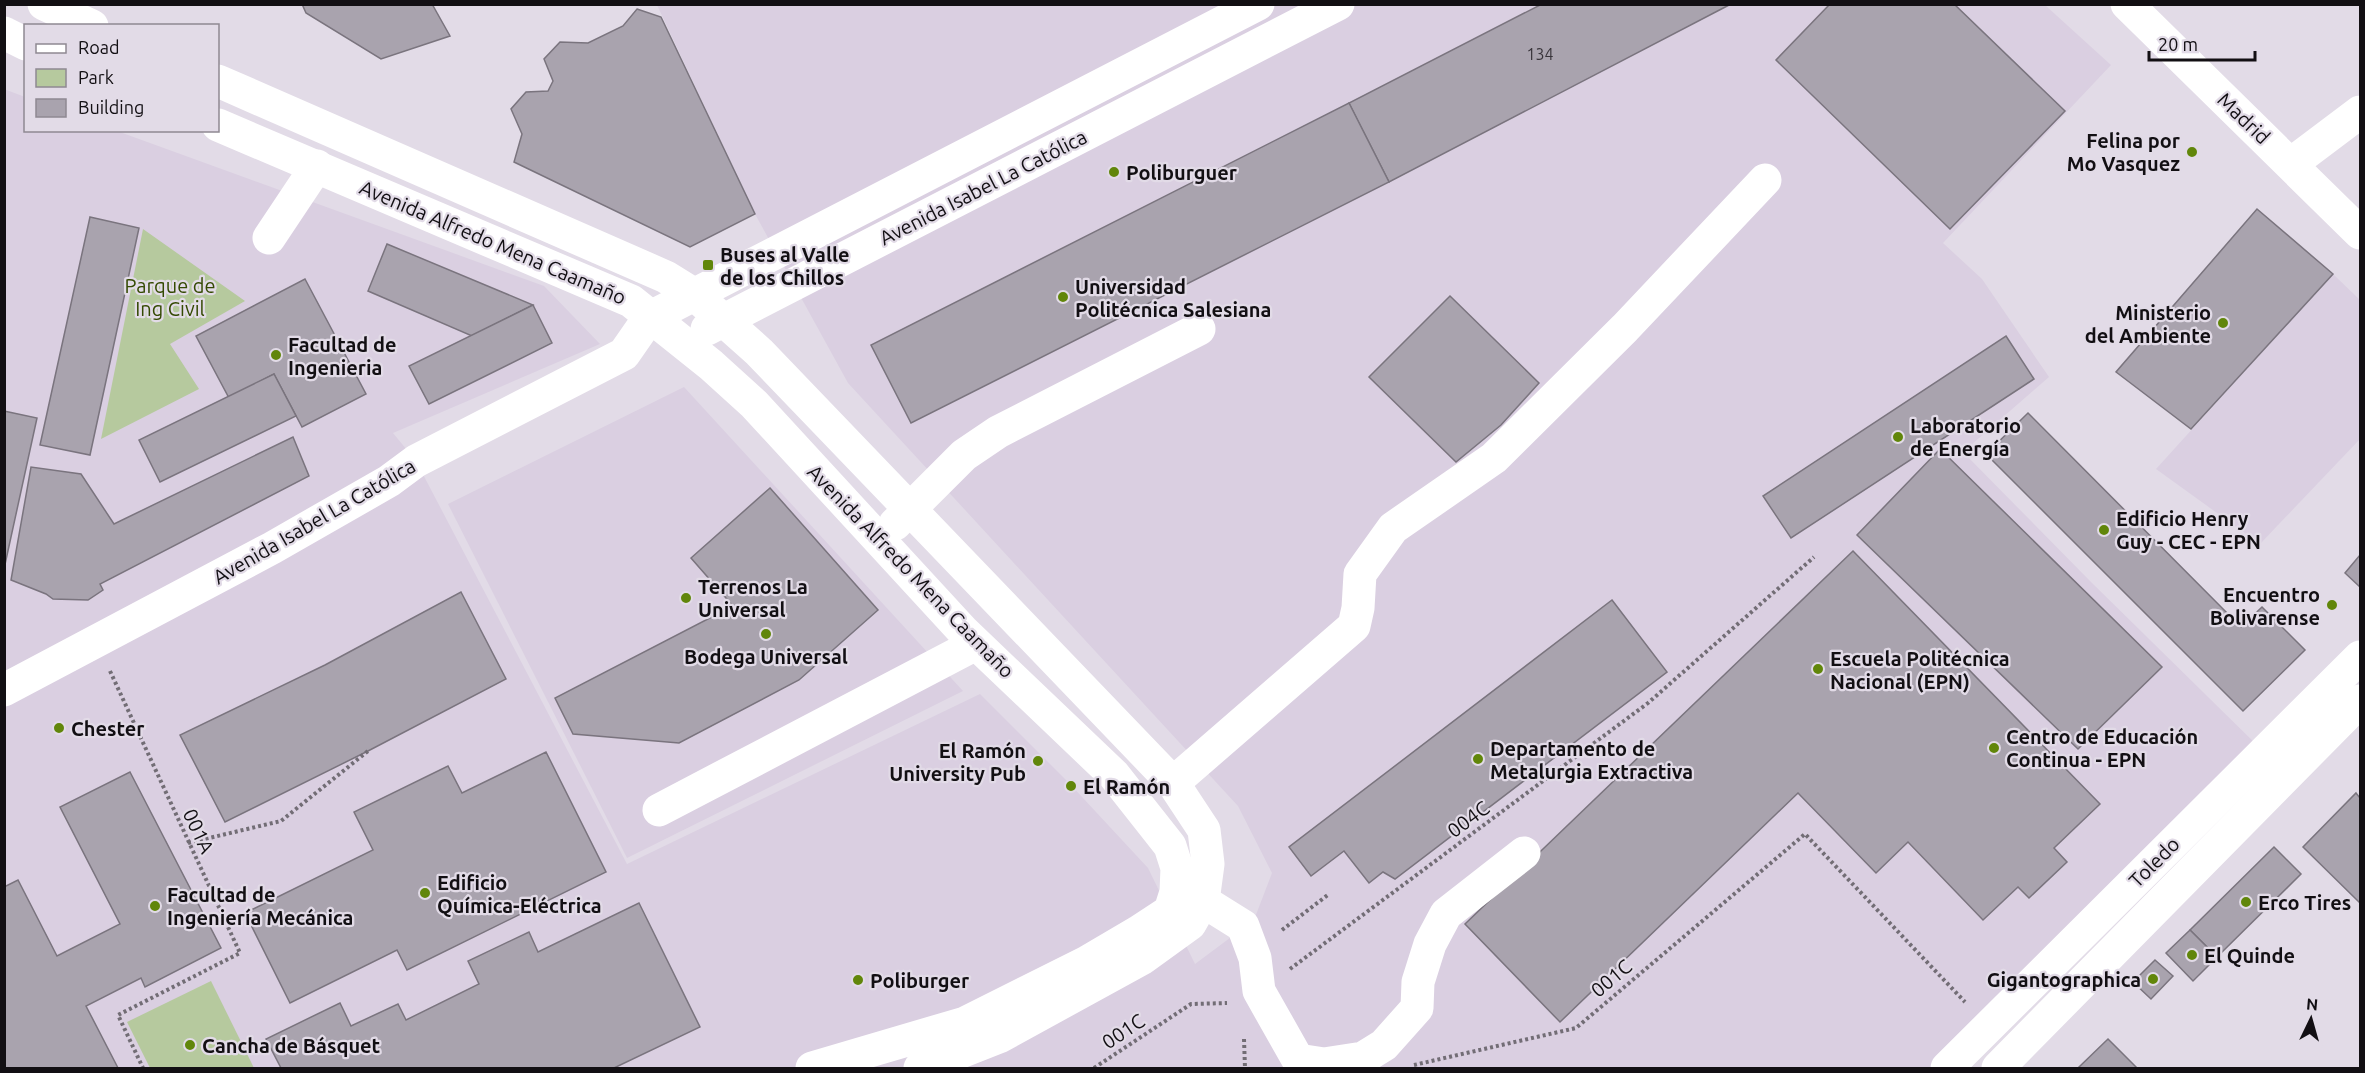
<svg xmlns="http://www.w3.org/2000/svg" width="2365" height="1073" viewBox="0 0 2365 1073" font-family="Ubuntu,sans-serif">
	<rect width="100%" height="100%" fill="#e2dbe7"/>
	<g fill="#dacfe1">
		<path d="M657,5H2045L2111,65L1943,243L1982,279L2049,377L1963,452L2090,581L2263,751L1941,1068H5L4,89L25,97L26,130L117,131L544,286L600,344L393,433L416,461L627,864L980,694L1070,784L1148,868L1195,964L1254,920L1272,873L1238,806L848,383L755,214Z"/>
		<path d="M2333,274L2360,300V439L2260,544L2156,469Z"/>
		<path d="M684,387L963,691L627,858L448,504Z"/>
	</g>
	<g fill="#b6c99e">
		<path d="M143,229L245,301L170,344L199,389L101,439Z"/>
		<path d="M211,981L254,1068H150L127,1022Z"/>
	</g>
	<g fill="#a9a3ae" stroke="#7a747e" stroke-width="1.5">
		<path d="M302,4H432L450,36L381,59L306,13Z"/>
		<path d="M1542,4H1731L1389,182L1349,103Z"/>
		<path d="M1830,4H1954L2065,111L1950,229L1776,60Z"/>
		<path d="M637,9L661,17L755,214L690,247L514,162L522,134L511,109L526,92L548,91L553,81L544,59L560,42L588,43L623,26Z"/>
		<path d="M1349,103L1389,182L911,423L871,345Z"/>
		<path d="M2257,209L2333,274L2191,429L2116,372Z"/>
		<path d="M90,217L139,228L90,455L40,445Z"/>
		<path d="M387,244L533,305L472,336L368,291Z"/>
		<path d="M305,279L366,394L302,427L274,374L229,398L196,336Z"/>
		<path d="M1450,296L1539,383L1501,425L1456,462L1369,377Z"/>
		<path d="M533,305L552,343L429,404L409,366Z"/>
		<path d="M2006,336L2034,379L1791,538L1763,496Z"/>
		<path d="M274,374L296,416L160,482L139,440Z"/>
		<path d="M4,411L37,418L4,569Z"/>
		<path d="M2028,413L2241,627L2262,607L2305,650L2243,711L1986,454Z"/>
		<path d="M293,437L309,476L100,584L103,590L88,600L53,599L46,594L11,580L31,467L81,474L114,524Z"/>
		<path d="M1940,449L2162,667L2078,749L1857,535Z"/>
		<path d="M770,488L878,610L799,680L679,743L573,734L555,698L733,606L691,558Z"/>
		<path d="M1853,551L2100,804L2054,848L2067,862L2029,898L2018,887L1983,920L1908,842L1876,873L1798,793L1560,1022L1465,924Z"/>
		<path d="M2360,555V587L2345,573Z"/>
		<path d="M461,592L506,679L368,751L225,822L180,735L325,665Z"/>
		<path d="M1612,600L1667,672L1395,879L1383,872L1369,883L1344,851L1311,876L1289,847Z"/>
		<path d="M546,752L606,872L407,970L397,950L290,1003L245,913L373,850L354,812L448,766L462,793Z"/>
		<path d="M130,772L221,948L145,987L141,978L86,1006L118,1068H4V887L18,880L57,956L120,924L60,807Z"/>
		<path d="M2356,793L2360,798V903L2303,847Z"/>
		<path d="M2274,847L2301,874L2217,957L2190,930Z"/>
		<path d="M639,903L700,1027L614,1068H281L266,1039L340,1003L351,1026L398,1004L406,1020L479,984L468,961L529,932L538,952Z"/>
		<path d="M2190,930L2217,957L2193,981L2166,953Z"/>
		<path d="M2155,960L2173,976L2151,999L2133,982Z"/>
		<path d="M2108,1039L2137,1068H2078Z"/>
	</g>
	<g fill="none" stroke-linecap="round" stroke-linejoin="round">
		<g stroke="#726d75" stroke-width="4" stroke-dasharray="3 3" stroke-linecap="butt">
			<path d="M110,671L240,953L118,1015L143,1068"/>
			<path d="M188,843L281,821L368,751"/>
			<path d="M1282,930L1329,894"/>
			<path d="M1290,969L1648,703L1814,557"/>
			<path d="M1244,1039L1245,1068"/>
			<path d="M1414,1065L1576,1028L1805,834L1965,1002"/>
			<path d="M1094,1068L1191,1004L1227,1003"/>
		</g>
		<g stroke="#fff" stroke-width="33">
			<path d="M44,4L92,26"/>
			<path d="M2127,4L2360,233"/>
			<path d="M4,33L26,44"/>
			<path d="M218,81L666,277L695,295L759,352L1173,783L1204,830L1208,864L1203,901L1190,924L1143,958L999,1037L920,1068"/>
			<path d="M218,125L631,301L711,365L754,404L963,631L1114,775L1170,846L1177,868L1176,892L1170,911L1138,932L1087,962L965,1023L812,1068"/>
			<path d="M2291,164L2360,112"/>
			<path d="M269,238L317,166"/>
			<path d="M707,329L1338,4"/>
			<path d="M895,524L964,455L998,432L1199,329"/>
			<path d="M4,690L272,548L389,481L416,461L624,354L649,318L1258,4"/>
			<path d="M1173,783L1354,626L1358,608L1360,574L1393,528L1494,458L1625,328L1765,180"/>
			<path d="M659,810L976,644"/>
			<path d="M1203,901L1243,926L1255,958L1259,991L1298,1060L1324,1064L1363,1058L1384,1045L1417,1008L1418,982L1430,944L1446,914L1524,853"/>
			<path d="M1947,1068L2360,657"/>
			<path d="M1998,1068L2360,701"/>
		</g>
	</g>
	<g fill="#61860a" stroke="#e2dbe7" stroke-width="2">
		<circle cx="2192" cy="152" r="6"/>
		<circle cx="1114" cy="172" r="6"/>
		<rect x="702" y="259" width="12" height="12" rx="3"/>
		<circle cx="1063" cy="297" r="6"/>
		<circle cx="2223" cy="323" r="6"/>
		<circle cx="276" cy="355" r="6"/>
		<circle cx="1898" cy="437" r="6"/>
		<circle cx="2104" cy="530" r="6"/>
		<circle cx="686" cy="598" r="6"/>
		<circle cx="2332" cy="605" r="6"/>
		<circle cx="766" cy="634" r="6"/>
		<circle cx="1818" cy="669" r="6"/>
		<circle cx="59" cy="728" r="6"/>
		<circle cx="1994" cy="748" r="6"/>
		<circle cx="1478" cy="759" r="6"/>
		<circle cx="1038" cy="761" r="6"/>
		<circle cx="1071" cy="786" r="6"/>
		<circle cx="425" cy="893" r="6"/>
		<circle cx="2246" cy="902" r="6"/>
		<circle cx="155" cy="906" r="6"/>
		<circle cx="2192" cy="955" r="6"/>
		<circle cx="2153" cy="979" r="6"/>
		<circle cx="858" cy="980" r="6"/>
		<circle cx="190" cy="1045" r="6"/>
	</g>
	<g text-anchor="middle" dominant-baseline="central" stroke-width="4.5" stroke-linejoin="round" paint-order="stroke">
		<g font-size="16" fill="#38343a">
			<text x="1540" y="54">134</text>
		</g>
		<g font-size="20" fill="#120f13" stroke="#e2dbe7">
			<text transform="translate(2244 118) rotate(44)">Madrid</text>
			<text transform="translate(983 187) rotate(-27)">Avenida Isabel La Católica</text>
			<text transform="translate(493 242) rotate(23)">Avenida Alfredo Mena Caamaño</text>
			<text transform="translate(314 521) rotate(-30)">Avenida Isabel La Católica</text>
			<text transform="translate(911 571) rotate(46)">Avenida Alfredo Mena Caamaño</text>
			<text transform="translate(1468 819) rotate(-37)">004C</text>
			<text transform="translate(199 831) rotate(65)">001A</text>
			<text transform="translate(2154 862) rotate(-45)">Toledo</text>
			<text transform="translate(1611 978) rotate(-40)">001C</text>
			<text transform="translate(1123 1031) rotate(-34)">001C</text>
		</g>
		<g font-size="20" font-weight="bold" fill="#120f13" stroke="#e2dbe7" text-anchor="start">
			<text x="2180" y="140" text-anchor="end">Felina por<tspan x="2180" dy="23">Mo Vasquez</tspan></text>
			<text x="1126" y="172">Poliburguer</text>
			<text x="720" y="254">Buses al Valle<tspan x="720" dy="23">de los Chillos</tspan></text>
			<text x="1075" y="286">Universidad<tspan x="1075" dy="23">Politécnica Salesiana</tspan></text>
			<text x="2211" y="312" text-anchor="end">Ministerio<tspan x="2211" dy="23">del Ambiente</tspan></text>
			<text x="288" y="344">Facultad de<tspan x="288" dy="23">Ingenieria</tspan></text>
			<text x="1910" y="425">Laboratorio<tspan x="1910" dy="23">de Energía</tspan></text>
			<text x="2116" y="518">Edificio Henry<tspan x="2116" dy="23">Guy - CEC - EPN</tspan></text>
			<text x="698" y="586">Terrenos La<tspan x="698" dy="23">Universal</tspan></text>
			<text x="2320" y="594" text-anchor="end">Encuentro<tspan x="2320" dy="23">Bolivarense</tspan></text>
			<text x="766" y="656" text-anchor="middle">Bodega Universal</text>
			<text x="1830" y="658">Escuela Politécnica<tspan x="1830" dy="23">Nacional (EPN)</tspan></text>
			<text x="71" y="728">Chester</text>
			<text x="2006" y="736">Centro de Educación<tspan x="2006" dy="23">Continua - EPN</tspan></text>
			<text x="1490" y="748">Departamento de<tspan x="1490" dy="23">Metalurgia Extractiva</tspan></text>
			<text x="1026" y="750" text-anchor="end">El Ramón<tspan x="1026" dy="23">University Pub</tspan></text>
			<text x="1083" y="786">El Ramón</text>
			<text x="437" y="882">Edificio<tspan x="437" dy="23">Química-Eléctrica</tspan></text>
			<text x="167" y="894">Facultad de<tspan x="167" dy="23">Ingeniería Mecánica</tspan></text>
			<text x="2258" y="902">Erco Tires</text>
			<text x="2204" y="955">El Quinde</text>
			<text x="2141" y="979" text-anchor="end">Gigantographica</text>
			<text x="870" y="980">Poliburger</text>
			<text x="202" y="1045">Cancha de Básquet</text>
		</g>
		<g font-size="20" fill="#344a02" stroke="#e2dbe7">
			<text x="170" y="285">Parque de<tspan x="170" dy="23">Ing Civil</tspan></text>
		</g>
	</g>
	<rect width="2365" height="1073" fill="none" stroke="#120f13" stroke-width="12"/>
	<rect x="24" y="24" width="195" height="108" fill="#e2dbe7" stroke="#8f8992" stroke-width="1.5"/>
	<rect x="36" y="44" width="30" height="9" fill="#ffffff" stroke="#8f8992" stroke-width="1.5"/>
	<text x="78" y="54" font-size="18" fill="#120f13">Road</text>
	<rect x="36" y="69" width="30" height="18" fill="#b6c99e" stroke="#8f8992" stroke-width="1.5"/>
	<text x="78" y="84" font-size="18" fill="#120f13">Park</text>
	<rect x="36" y="99" width="30" height="18" fill="#a9a3ae" stroke="#8f8992" stroke-width="1.5"/>
	<text x="78" y="114" font-size="18" fill="#120f13">Building</text>
	<g transform="translate(2311 1019) rotate(5)" stroke="#e2dbe7" stroke-width="4.5" paint-order="stroke">
	<path d="M0-4.5L10 22L0 15L-10 22Z" fill="#120f13"/>
	<text y="-9" font-size="16" font-weight="bold" text-anchor="middle" fill="#120f13">N</text>
	</g>
	<path d="M2149 51v9h106v-9" fill="none" stroke="#120f13" stroke-width="3"/>
	<text x="2158" y="51" font-size="18" fill="#120f13" stroke="#e2dbe7" stroke-width="4.5" paint-order="stroke">20 m</text>
</svg>
